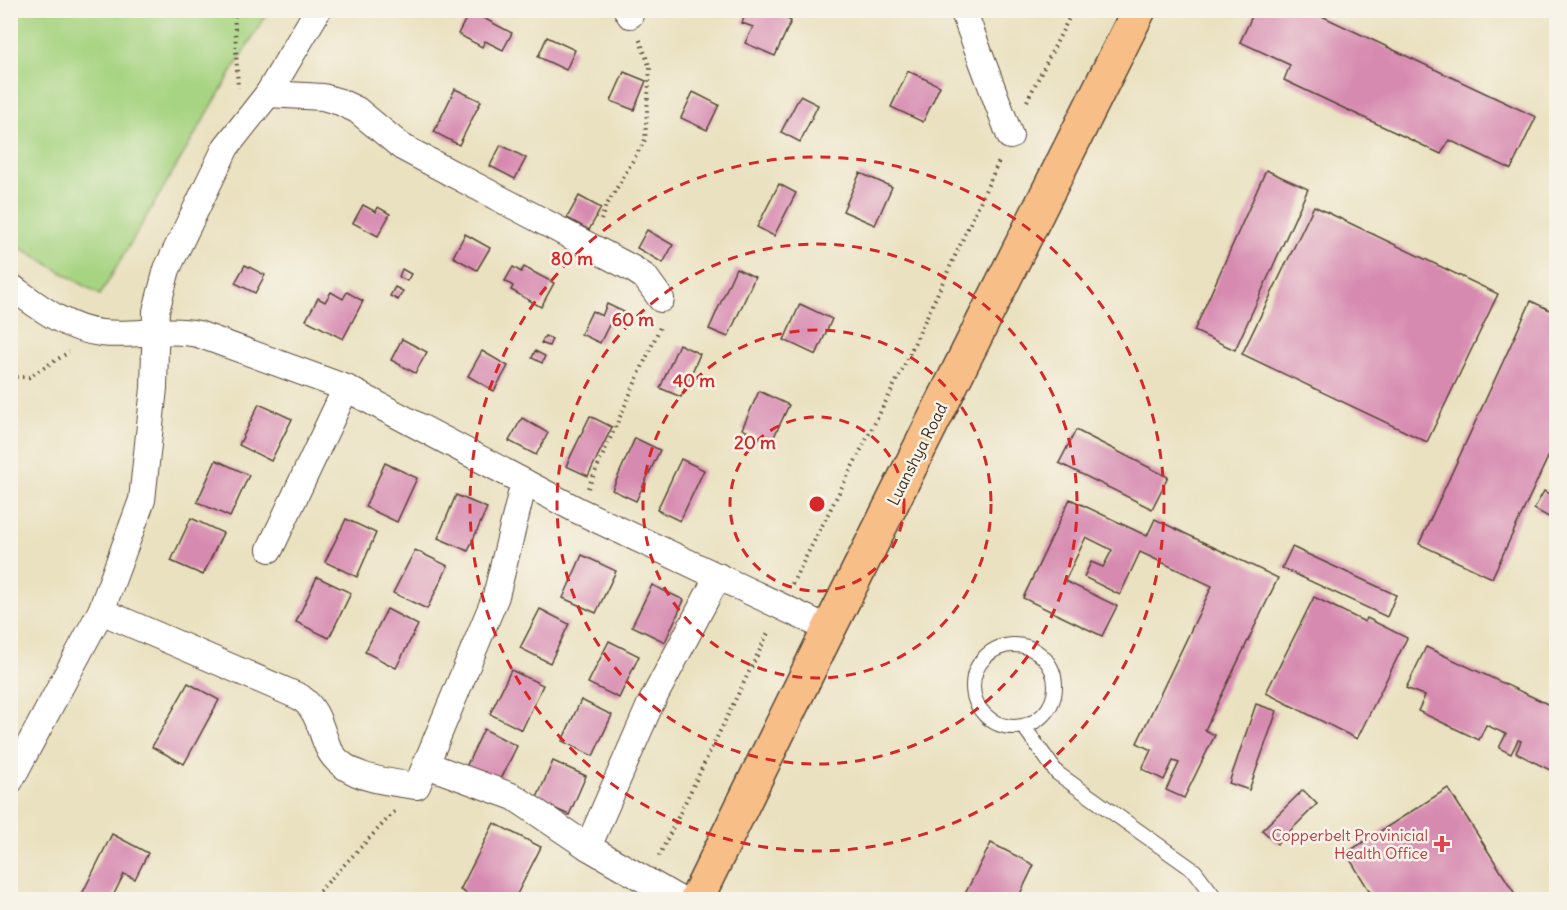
<svg xmlns="http://www.w3.org/2000/svg" width="1567" height="910" viewBox="0 0 1567 910" font-family="Delius,sans-serif">
	<rect width="100%" height="100%" fill="#f7f3e8"/>
	<filter id="ink" filterUnits="userSpaceOnUse"><feTurbulence type="fractalNoise" baseFrequency=".0167" numOctaves="2"/><feDisplacementMap in="SourceGraphic" scale="12" xChannelSelector="R" yChannelSelector="G"/><feConvolveMatrix kernelMatrix="1 2 1 2 8 2 1 2 1" color-interpolation-filters="sRGB"/></filter>
	<filter id="wash" filterUnits="userSpaceOnUse"><feTurbulence type="fractalNoise" baseFrequency=".008" numOctaves="4" result="noise"/><feDisplacementMap in="SourceGraphic" scale="24" xChannelSelector="R" yChannelSelector="G"/><feGaussianBlur stdDeviation="1.35" result="paint"/><feColorMatrix in="noise" values="0 0 0 0 0 0 0 0 0 0 0 0 0 0 0 0 0 1.4 0 .05"/><feComposite in="paint" operator="in"/></filter>
	<g filter="url(#wash)">
		<rect width="100%" height="100%" fill="#eae1c0"/>
		<path fill="#a7d482" stroke="#717f50" stroke-width="1.5" d="M11,10L268,11L100,295L11,242Z"/>
		<g id="blocks">
			<g fill="#d78ab0">
				<path d="M747,10H784L781,16L791,21L775,56L745,43L753,27L742,23Z"/>
				<path d="M1255,10H1309L1536,117L1511,169L1449,140L1441,154L1284,80L1290,65L1240,42Z"/>
				<path d="M470,11L512,33L503,50L485,41L482,47L458,34Z"/>
				<path d="M547,37L575,50L566,70L538,57Z"/>
				<path d="M908,71L940,86L923,122L891,107Z"/>
				<path d="M624,72L646,81L634,110L611,101Z"/>
				<path d="M455,89L481,101L459,145L434,132Z"/>
				<path d="M693,92L719,105L707,130L681,118Z"/>
				<path d="M800,96L818,105L800,142L781,132Z"/>
				<path d="M501,145L526,158L515,179L490,166Z"/>
				<path d="M1266,170L1308,189L1235,350L1194,331Z"/>
				<path d="M860,173L892,187L875,225L843,211Z"/>
				<path d="M779,184L796,193L774,236L757,227Z"/>
				<path d="M579,196L601,208L589,230L567,218Z"/>
				<path d="M363,205L376,212L378,207L390,214L378,236L353,223Z"/>
				<path d="M1314,206L1498,294L1427,442L1242,354Z"/>
				<path d="M647,230L673,245L663,263L637,248Z"/>
				<path d="M465,234L490,248L477,270L453,257Z"/>
				<path d="M245,265L265,275L255,293L235,283Z"/>
				<path d="M513,267L521,272L524,267L554,283L541,307L511,290L513,286L505,281Z"/>
				<path d="M736,268L755,277L728,337L709,329Z"/>
				<path d="M402,269L411,274L407,281L399,277Z"/>
				<path d="M395,287L403,291L398,300L390,296Z"/>
				<path d="M331,292L343,299L347,292L363,301L343,339L306,320L318,298L325,302Z"/>
				<path d="M1531,301L1556,313V440L1492,578L1419,544Z"/>
				<path d="M607,304L624,312L617,326L610,323L600,343L581,334L592,311L602,316Z"/>
				<path d="M800,304L832,319L816,355L784,340Z"/>
				<path d="M545,336L552,339L549,346L541,343Z"/>
				<path d="M402,339L427,352L415,373L391,360Z"/>
				<path d="M679,344L700,354L681,397L660,388Z"/>
				<path d="M482,351L508,366L494,391L468,376Z"/>
				<path d="M535,351L545,356L542,363L532,358Z"/>
				<path d="M759,391L789,405L771,443L742,429Z"/>
				<path d="M259,404L292,419L271,461L239,445Z"/>
				<path d="M590,416L612,427L588,476L566,466Z"/>
				<path d="M522,418L548,433L536,455L509,441Z"/>
				<path d="M1076,430L1168,477L1152,509L1059,463Z"/>
				<path d="M635,438L660,450L636,501L612,490Z"/>
				<path d="M681,459L704,470L680,521L657,510Z"/>
				<path d="M216,460L249,475L230,517L197,502Z"/>
				<path d="M385,463L417,478L397,522L365,507Z"/>
				<path d="M1544,491L1556,498V521L1534,509Z"/>
				<path d="M456,495L487,508L468,551L438,538Z"/>
				<path d="M1070,499L1147,536L1155,519L1278,578L1205,730L1215,735L1184,798L1166,790L1179,763L1173,761L1164,780L1142,769L1151,750L1137,743L1212,586L1140,552L1120,595L1084,577L1091,562L1103,567L1112,550L1086,537L1065,581L1117,606L1102,636L1023,598Z"/>
				<path d="M191,518L223,533L203,575L171,561Z"/>
				<path d="M346,519L376,533L357,577L325,562Z"/>
				<path d="M1292,547L1396,595L1387,617L1282,568Z"/>
				<path d="M415,550L448,566L427,609L393,593Z"/>
				<path d="M582,555L616,571L596,613L563,598Z"/>
				<path d="M317,577L351,593L329,638L296,622Z"/>
				<path d="M652,585L684,600L665,642L632,626Z"/>
				<path d="M1314,597L1365,622L1367,618L1407,638L1357,739L1266,693Z"/>
				<path d="M387,609L418,625L396,668L365,652Z"/>
				<path d="M540,609L569,624L550,663L520,648Z"/>
				<path d="M609,641L639,656L619,698L588,683Z"/>
				<path d="M1426,647L1556,708V773L1516,753L1521,741L1518,740L1511,754L1499,748L1506,734L1486,725L1479,740L1418,711L1425,696L1406,688Z"/>
				<path d="M511,670L543,685L522,730L490,714Z"/>
				<path d="M188,683L219,700L184,764L152,747Z"/>
				<path d="M581,700L612,715L593,756L562,741Z"/>
				<path d="M1256,704L1277,711L1249,790L1229,783Z"/>
				<path d="M484,729L517,746L497,787L464,771Z"/>
				<path d="M553,761L586,776L569,815L536,800Z"/>
				<path d="M1448,788L1519,900H1375L1346,853Z"/>
				<path d="M1303,790L1317,804L1277,844L1262,830Z"/>
				<path d="M494,823L541,847L514,900H479L460,890Z"/>
				<path d="M112,834L148,853L135,879L124,874L111,900H79Z"/>
				<path d="M991,843L1034,865L1017,900H970L964,896Z"/>
			</g>
		</g>
	</g>
	<g filter="url(#ink)">
		<use href="#blocks" fill-opacity="0" stroke="#554536" stroke-width="1.5"/>
		<g fill="none" stroke-linecap="round" stroke-linejoin="round">
			<defs>
				<g id="lane">
					<circle cx="1014" cy="686" r="41"/>
					<path d="M1024,727L1057,773L1195,871L1217,900"/>
				</g>
				<g id="street">
					<path d="M627,10L630,15"/>
					<path d="M963,10L1010,136"/>
					<path d="M268,94L323,97L340,102L357,110L402,147L633,269L645,277L661,299"/>
					<path d="M10,286C38,306 66,329 101,333C134,337 165,327 198,334L346,388L577,510L829,629"/>
					<path d="M270,549L346,388"/>
					<path d="M101,611L300,697C318,710 319,725 327,745C340,778 387,782 417,786L496,596L524,482"/>
					<path d="M427,765L514,797L588,847"/>
					<path d="M10,781L101,611L142,500L154,388L156,311L167,269L226,147L268,94L318,10"/>
					<path d="M680,900L588,847L650,705L718,576"/>
				</g>
				<path id="highway" d="M696,900L829,629L1139,10"/>
			</defs>
			<use href="#lane" stroke="#554536" stroke-width="16"/>
			<use href="#street" stroke="#554536" stroke-width="28"/>
			<use href="#highway" stroke="#554536" stroke-width="36"/>
			<g stroke="#554536" stroke-width="4" stroke-dasharray="1.5 4.5" stroke-linecap="butt">
				<path d="M234,10L238,88"/>
				<path d="M1027,101L1073,10"/>
				<path d="M601,220L605,208L645,140L650,68L639,38"/>
				<path d="M10,377H29L69,352"/>
				<path d="M588,488L661,325"/>
				<path d="M792,584L902,370L1000,159"/>
				<path d="M659,856L769,631"/>
				<path d="M311,900L395,811"/>
			</g>
			<use href="#lane" stroke="#fff" stroke-width="14"/>
			<use href="#street" stroke="#fff" stroke-width="26"/>
			<use href="#highway" stroke="#f7be87" stroke-width="33"/>
		</g>
	</g>
	<g fill="none" stroke="#d62828" stroke-width="3" stroke-dasharray="10 8">
		<circle cx="817" cy="504" r="87"/>
		<circle cx="817" cy="504" r="174"/>
		<circle cx="817" cy="504" r="260"/>
		<circle cx="817" cy="504" r="347"/>
	</g>
	<path fill="#e0444e" stroke="#f7f3e8" stroke-width="2" d="M1439 835h6v6h6v6h-6v6h-6v-6h-6v-6h6z"/>
	<g text-anchor="middle" dominant-baseline="central" stroke-width="5" stroke-linejoin="round" paint-order="stroke">
		<g font-size="16" fill="#3b2a1e" stroke="#f7f3e8">
			<text transform="translate(917 454) rotate(-63)">Luanshya Road</text>
		</g>
		<g font-size="16" fill="#be3a42" stroke="#f7f3e8" text-anchor="end">
			<text x="1428" y="835">Copperbelt Provinicial<tspan x="1428" dy="18">Health Office</tspan></text>
		</g>
	</g>
	<circle cx="817" cy="504" r="9" fill="#d62828" stroke="#f7f3e8" stroke-width="3"/>
	<g font-size="18" text-anchor="middle" font-weight="bold" fill="#d62828" stroke="#f7f3e8" stroke-width="5" stroke-linejoin="round" paint-order="stroke">
		<text x="572" y="265">80 m</text>
		<text x="633" y="326">60 m</text>
		<text x="694" y="387">40 m</text>
		<text x="755" y="449">20 m</text>
	</g>
	<rect width="1567" height="910" fill="none" stroke="#f7f3e8" stroke-width="36"/>
</svg>
